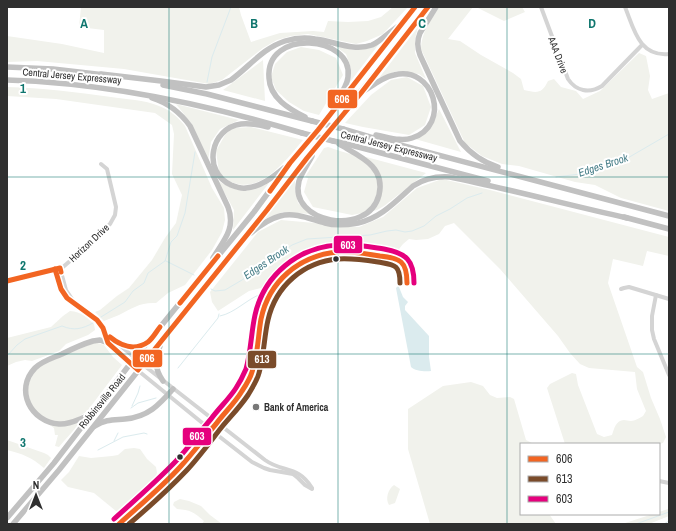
<svg xmlns="http://www.w3.org/2000/svg" width="676" height="531" viewBox="0 0 676 531" font-family="'Archivo Narrow',sans-serif">
	<rect width="100%" height="100%" fill="#fff"/>
	<g fill="#f1f2ec">
		<path d="M81,7H239L241,15L251,42L280,33L313,31L324,32L328,21L348,22L368,21L381,17L393,7H408L383,34L367,41L356,44L308,34L291,36L277,40L263,48L222,80L209,84L124,69L37,61L7,62V36L62,44L104,53V30L79,27Z"/>
		<path d="M439,7H473L448,39L460,41L481,55L513,73L521,79L524,90C537,93 542,94 548,81L554,79L561,87L576,91L583,99L600,91L639,53L646,56L650,76L648,90L652,99L669,93V211L621,198L595,185L575,182L519,166L502,164L482,156L465,143L421,49C421,33 431,20 439,7Z"/>
		<path d="M476,7H522L525,12L504,21Z"/>
		<path d="M418,27L415,39V53L426,79L419,74L397,71L379,78Z"/>
		<path d="M332,44L353,50L367,48L379,44L350,82L351,68L346,54Z"/>
		<path d="M301,47L319,50L336,58L343,75L319,115L304,111L289,102L276,90L271,77L275,64L287,52Z"/>
		<path d="M263,60L265,101L223,90Z"/>
		<path d="M407,77L423,86L431,107L425,125L409,135L363,127L345,123L371,95L391,80Z"/>
		<path d="M7,87C42,88 76,92 111,97C125,99 145,100 159,106C170,110 178,117 185,126L212,188L224,208L225,220L222,232L212,250L185,285L168,293L156,303C141,302 132,308 119,315C114,317 109,319 104,321L95,312L100,310L117,296L129,288L152,260L165,238L176,223L182,195L172,174L174,134L172,125L155,113L56,99L7,96Z"/>
		<path d="M176,104L239,120L220,129L211,142L208,161L191,123Z"/>
		<path d="M439,109L461,152L415,139L433,123Z"/>
		<path d="M251,127L303,140C287,159 262,193 234,183C229,182 223,176 219,172L216,151L225,135L233,128Z"/>
		<path d="M328,147C335,149 349,155 355,154L426,173L384,206L377,210L352,215L313,207L304,192L308,178L305,177L324,148Z"/>
		<path d="M442,179L490,190L669,237V256L647,251L643,266L613,259L608,283L637,367L643,372L651,398L660,419L666,437L663,443L659,444H565L547,388L550,384L572,373L576,374L578,385L597,434L604,437L612,435C614,429 616,420 624,420C626,420 628,421 631,421C635,421 639,418 643,416L646,411L637,389L635,372L589,368L580,364L570,353L558,336L500,269L454,223L445,226L439,234L428,239L416,240L409,239L403,244L395,254L350,248H328L309,253L293,262L281,273L269,286L249,291L218,311L212,302L210,292L258,232L281,220L359,227L383,217L417,188Z"/>
		<path d="M295,180V190L298,203L310,214L283,212L264,219Z"/>
		<path d="M218,181C242,194 244,193 269,183L233,230L234,210Z"/>
		<path d="M70,311C82,312 86,317 94,324L95,330L88,335L66,344L59,351L32,361L25,360L16,362L7,366V338L51,327L63,316Z"/>
		<path d="M95,342L104,345L113,357L122,365L88,410C80,417 71,422 60,422C38,423 20,396 32,377C33,374 35,371 37,369C45,362 55,359 64,355C74,351 85,347 95,342Z"/>
		<path d="M471,382L483,386L490,395L497,398L510,397L514,399L526,440L534,444H521V514H549L556,524H430L408,449V409L443,386Z"/>
		<path d="M79,422V423C73,432 65,439 59,447L55,446L58,435H55L54,428L47,423Z"/>
		<path d="M7,440L44,453L48,455L51,458L44,468C31,457 23,454 7,450Z"/>
		<path d="M134,448L140,449L147,459L156,467L157,473L153,482L148,487L136,496L122,512H118L116,511L94,493L68,487L61,480L69,472L79,456L91,458L112,456L118,455L125,449Z"/>
		<path d="M394,485L400,489L395,503L389,505C385,499 388,489 394,485Z"/>
		<path d="M180,499L189,501L201,506L210,515L222,524H202L204,521C194,512 190,510 177,509L173,505L174,502Z"/>
		<path d="M668,509L669,516L649,524H622L653,514H659V512Z"/>
	</g>
	<path fill="#dbebee" d="M398,286L399,287L403,297L408,302L405,306V310L429,336V357L431,371C425,372 415,371 411,367L396,288Z"/>
	<g fill="none" stroke-linecap="round" stroke-linejoin="round">
		<g stroke="#dbebee" stroke-width="1">
			<path d="M207,82L212,57L231,7"/>
			<path d="M556,177L580,174L626,159L669,134"/>
			<path d="M165,261L171,242L177,236L185,213L195,152"/>
			<path d="M166,261L194,275"/>
			<path d="M211,289L215,291L225,290L242,280L292,245L307,239L370,235L387,231L396,230L405,232L412,231L424,226L436,216L450,209L467,198L482,193"/>
			<path d="M220,316C235,313 247,299 261,294"/>
			<path d="M101,317L125,302L133,291L144,283L148,273L165,261"/>
			<path d="M7,356L17,345L25,339L62,326C74,331 82,329 93,323"/>
			<path d="M178,368L218,318L219,314"/>
			<path d="M132,406L138,393L140,386"/>
			<path d="M131,408L138,403L156,398"/>
			<path d="M114,441L118,433"/>
			<path d="M98,450L123,437L144,433L147,434"/>
			<path d="M636,524L669,512"/>
			<path d="M664,524L669,521"/>
		</g>
		<g stroke="#d4d4d4" stroke-width="4">
			<path d="M541,7L568,79C576,91 589,94 602,86L642,45"/>
			<path d="M625,7C634,29 639,57 669,54"/>
			<path d="M60,268L66,290L74,302"/>
			<path d="M55,269L61,289L67,298L97,320L103,328L108,343L130,364L211,430L252,462L264,468L270,470L293,474L298,478L305,485L312,489"/>
			<path d="M7,281L63,267L70,261L110,224L115,215L116,207L107,169L101,164"/>
			<path d="M621,289L624,288L629,287L669,299"/>
			<path d="M656,295L652,316V330L654,339L669,375"/>
			<path d="M105,333L146,367L265,460C283,473 298,465 312,488"/>
			<path d="M659,481L669,483"/>
			<path d="M119,524C138,507 157,490 175,472C190,457 204,438 218,421C226,411 238,399 244,388C247,383 250,377 252,372C256,358 257,341 260,327C261,319 263,311 266,304C277,273 306,254 338,252C353,251 368,254 383,256C402,259 408,263 407,283"/>
			<path d="M129,524C147,508 164,493 180,476C195,460 209,442 223,424C232,413 243,402 251,389C255,384 256,377 258,372C271,333 263,288 308,268C324,261 339,258 356,260C364,261 388,262 395,266C395,266 399,269 399,270C403,273 404,278 407,282"/>
		</g>
		<g stroke="#c1c1c1" stroke-width="5.5">
			<path d="M436,7L420,33C417,40 417,47 420,55L460,141C470,153 482,162 498,167"/>
			<path d="M7,67L53,69L105,75"/>
			<path d="M101,74L161,81L206,87L219,85L231,80C249,67 263,48 285,41C295,38 305,37 315,39C334,41 353,52 372,45C381,41 388,33 397,27"/>
			<path d="M7,80C108,83 206,104 302,133"/>
			<path d="M163,85L207,94L304,119L312,121"/>
			<path d="M364,91C373,85 383,77 394,75C434,65 452,125 412,138C401,142 388,137 376,135"/>
			<path d="M152,98C168,103 180,112 190,126L228,207C236,228 224,240 213,258"/>
			<path d="M305,117C289,109 270,98 269,78C265,28 354,35 348,77C347,88 338,98 332,107"/>
			<path d="M268,127C260,125 250,123 241,124C210,128 202,172 231,185C236,187 241,189 246,188C261,187 273,177 284,168"/>
			<path d="M343,129L370,137L669,216"/>
			<path d="M333,141L343,143L488,181"/>
			<path d="M312,156C308,164 302,172 299,181C288,223 368,238 379,195C386,166 359,156 339,144"/>
			<path d="M624,217L669,229"/>
			<path d="M251,233C259,226 269,219 280,216C295,212 310,219 325,223C335,226 347,225 358,223C381,218 396,201 413,186C425,178 436,176 450,177C509,189 568,205 627,218"/>
			<path d="M115,342C129,349 132,349 147,342"/>
			<path d="M160,346C155,360 154,368 163,381"/>
			<path d="M91,415C80,418 71,425 59,424C31,422 14,390 35,368C42,361 53,358 62,354C72,349 83,344 93,341L100,340L108,343"/>
			<path d="M95,426C106,419 113,420 125,419C148,417 159,405 173,389"/>
			<path d="M7,518L54,463L130,364L254,212L290,163L318,130L415,7"/>
			<path d="M13,524L59,470L428,7"/>
		</g>
		<g stroke="#c1c1c1" stroke-width="5.5">
			<path d="M312,121L343,129"/>
			<path d="M302,133L333,141"/>
		</g>
		<defs>
			<g id="bus-1">
				<path d="M270,191L290,163L318,130L415,7"/>
				<path d="M55,269L61,289L67,298L97,320L103,328L108,343L138,370L267,210L307,158L361,93L428,7"/>
				<path d="M7,281L60,268L61,272"/>
				<path d="M180,303L218,256"/>
				<path d="M110,337C121,346 135,351 148,342C153,338 156,332 160,327"/>
				<path d="M119,524C140,505 162,487 181,466C193,453 204,438 216,424C224,413 235,403 242,391C246,385 250,379 252,372C258,355 258,336 261,319C269,281 299,256 337,252C352,251 366,254 380,256C400,258 407,261 407,283"/>
			</g>
			<path id="bus-2" d="M129,524C149,507 169,489 187,470C199,457 210,442 221,428C230,417 240,407 248,395C252,388 257,381 259,373C264,356 264,337 268,320C276,285 304,262 338,259C352,258 365,260 378,262C394,265 400,264 400,283"/>
			<path id="bus-3" d="M114,519C135,500 157,481 176,461C189,447 199,433 211,419C219,408 229,399 236,388C240,382 243,376 246,369C251,352 251,333 255,315C264,275 298,247 339,245C354,244 370,247 384,249C406,253 414,260 414,283"/>
		</defs>
		<use href="#bus-1" stroke="#fff" stroke-width="8"/>
		<use href="#bus-2" stroke="#fff" stroke-width="8"/>
		<use href="#bus-3" stroke="#fff" stroke-width="8"/>
		<use href="#bus-1" stroke="#f26522" stroke-width="5"/>
		<use href="#bus-2" stroke="#7a4b2a" stroke-width="5"/>
		<use href="#bus-3" stroke="#e5007d" stroke-width="5"/>
	</g>
	<path fill="none" stroke="#0f766e" stroke-width="1" stroke-opacity="0.55" d="M169,7V524M338,7V524M507,7V524M7,177H669M7,354H669"/>
	<g fill="#2f2f2f" stroke="#fff" stroke-width="1.5">
		<circle cx="336" cy="259" r="3.5"/>
		<circle cx="180" cy="457" r="3.5"/>
	</g>
	<circle fill="#787878" stroke="#fff" stroke-width="1.5" cx="256" cy="407" r="4"/>
	<g text-anchor="middle" dominant-baseline="central" stroke-width="4" stroke-linejoin="round" paint-order="stroke">
		<g font-size="10" fill="#2f2f2f" stroke="#fff">
			<text transform="translate(558 55) rotate(69)">AAA Drive</text>
			<text transform="translate(72 76) rotate(5)">Central Jersey Expressway</text>
			<text transform="translate(389 146) rotate(14)">Central Jersey Expressway</text>
			<text transform="translate(89 243) rotate(-43)">Horizon Drive</text>
			<text transform="translate(102 401) rotate(-51)">Robbinsville Road</text>
		</g>
		<g font-size="10" font-weight="bold" fill="#2f2f2f" stroke="#fff" text-anchor="start">
			<text x="264" y="407">Bank of America</text>
		</g>
		<g font-size="11" font-style="italic" fill="#477e88" stroke="#fff">
			<text transform="translate(603 165) rotate(-18)">Edges Brook</text>
			<text transform="translate(266 262) rotate(-34)">Edges Brook</text>
		</g>
	</g>
	<g font-size="13" text-anchor="middle" font-weight="bold" fill="#0f766e" stroke="#fff" stroke-width="4" stroke-linejoin="round" paint-order="stroke">
		<text x="84" y="28">A</text>
		<text x="254" y="28">B</text>
		<text x="422" y="28">C</text>
		<text x="592" y="28">D</text>
		<text x="23" y="93">1</text>
		<text x="23" y="270">2</text>
		<text x="23" y="447">3</text>
	</g>
	<g stroke="#fff" stroke-width="1.5">
		<rect x="327" y="89" width="31" height="20" rx="4" fill="#f26522"/>
		<rect x="333" y="235" width="30" height="19" rx="4" fill="#e5007d"/>
		<rect x="132" y="349" width="31" height="19" rx="4" fill="#f26522"/>
		<rect x="247" y="350" width="30" height="19" rx="4" fill="#7a4b2a"/>
		<rect x="182" y="427" width="30" height="19" rx="4" fill="#e5007d"/>
	</g>
	<g font-size="11" text-anchor="middle" font-weight="bold" fill="#fff">
		<text x="342" y="103">606</text>
		<text x="348" y="249">603</text>
		<text x="147" y="362">606</text>
		<text x="262" y="363">613</text>
		<text x="197" y="440">603</text>
	</g>
	<rect width="676" height="531" fill="none" stroke="#2f2f2f" stroke-width="16"/>
	<rect x="520" y="443" width="140" height="72" fill="#ffffff" stroke="#acacac"/>
	<rect x="528" y="456" width="20" height="6" fill="#f26522" stroke="#acacac"/>
	<text x="556" y="463" font-size="12" fill="#2f2f2f">606</text>
	<rect x="528" y="476" width="20" height="6" fill="#7a4b2a" stroke="#acacac"/>
	<text x="556" y="483" font-size="12" fill="#2f2f2f">613</text>
	<rect x="528" y="496" width="20" height="6" fill="#e5007d" stroke="#acacac"/>
	<text x="556" y="503" font-size="12" fill="#2f2f2f">603</text>
	<g transform="translate(36 495)" stroke="#ffffff" stroke-width="3" paint-order="stroke">
	<path d="M0-3L7 15L0 10L-7 15Z" fill="#2f2f2f"/>
	<text y="-6" font-size="11" font-weight="bold" text-anchor="middle" fill="#2f2f2f">N</text>
	</g>
</svg>
